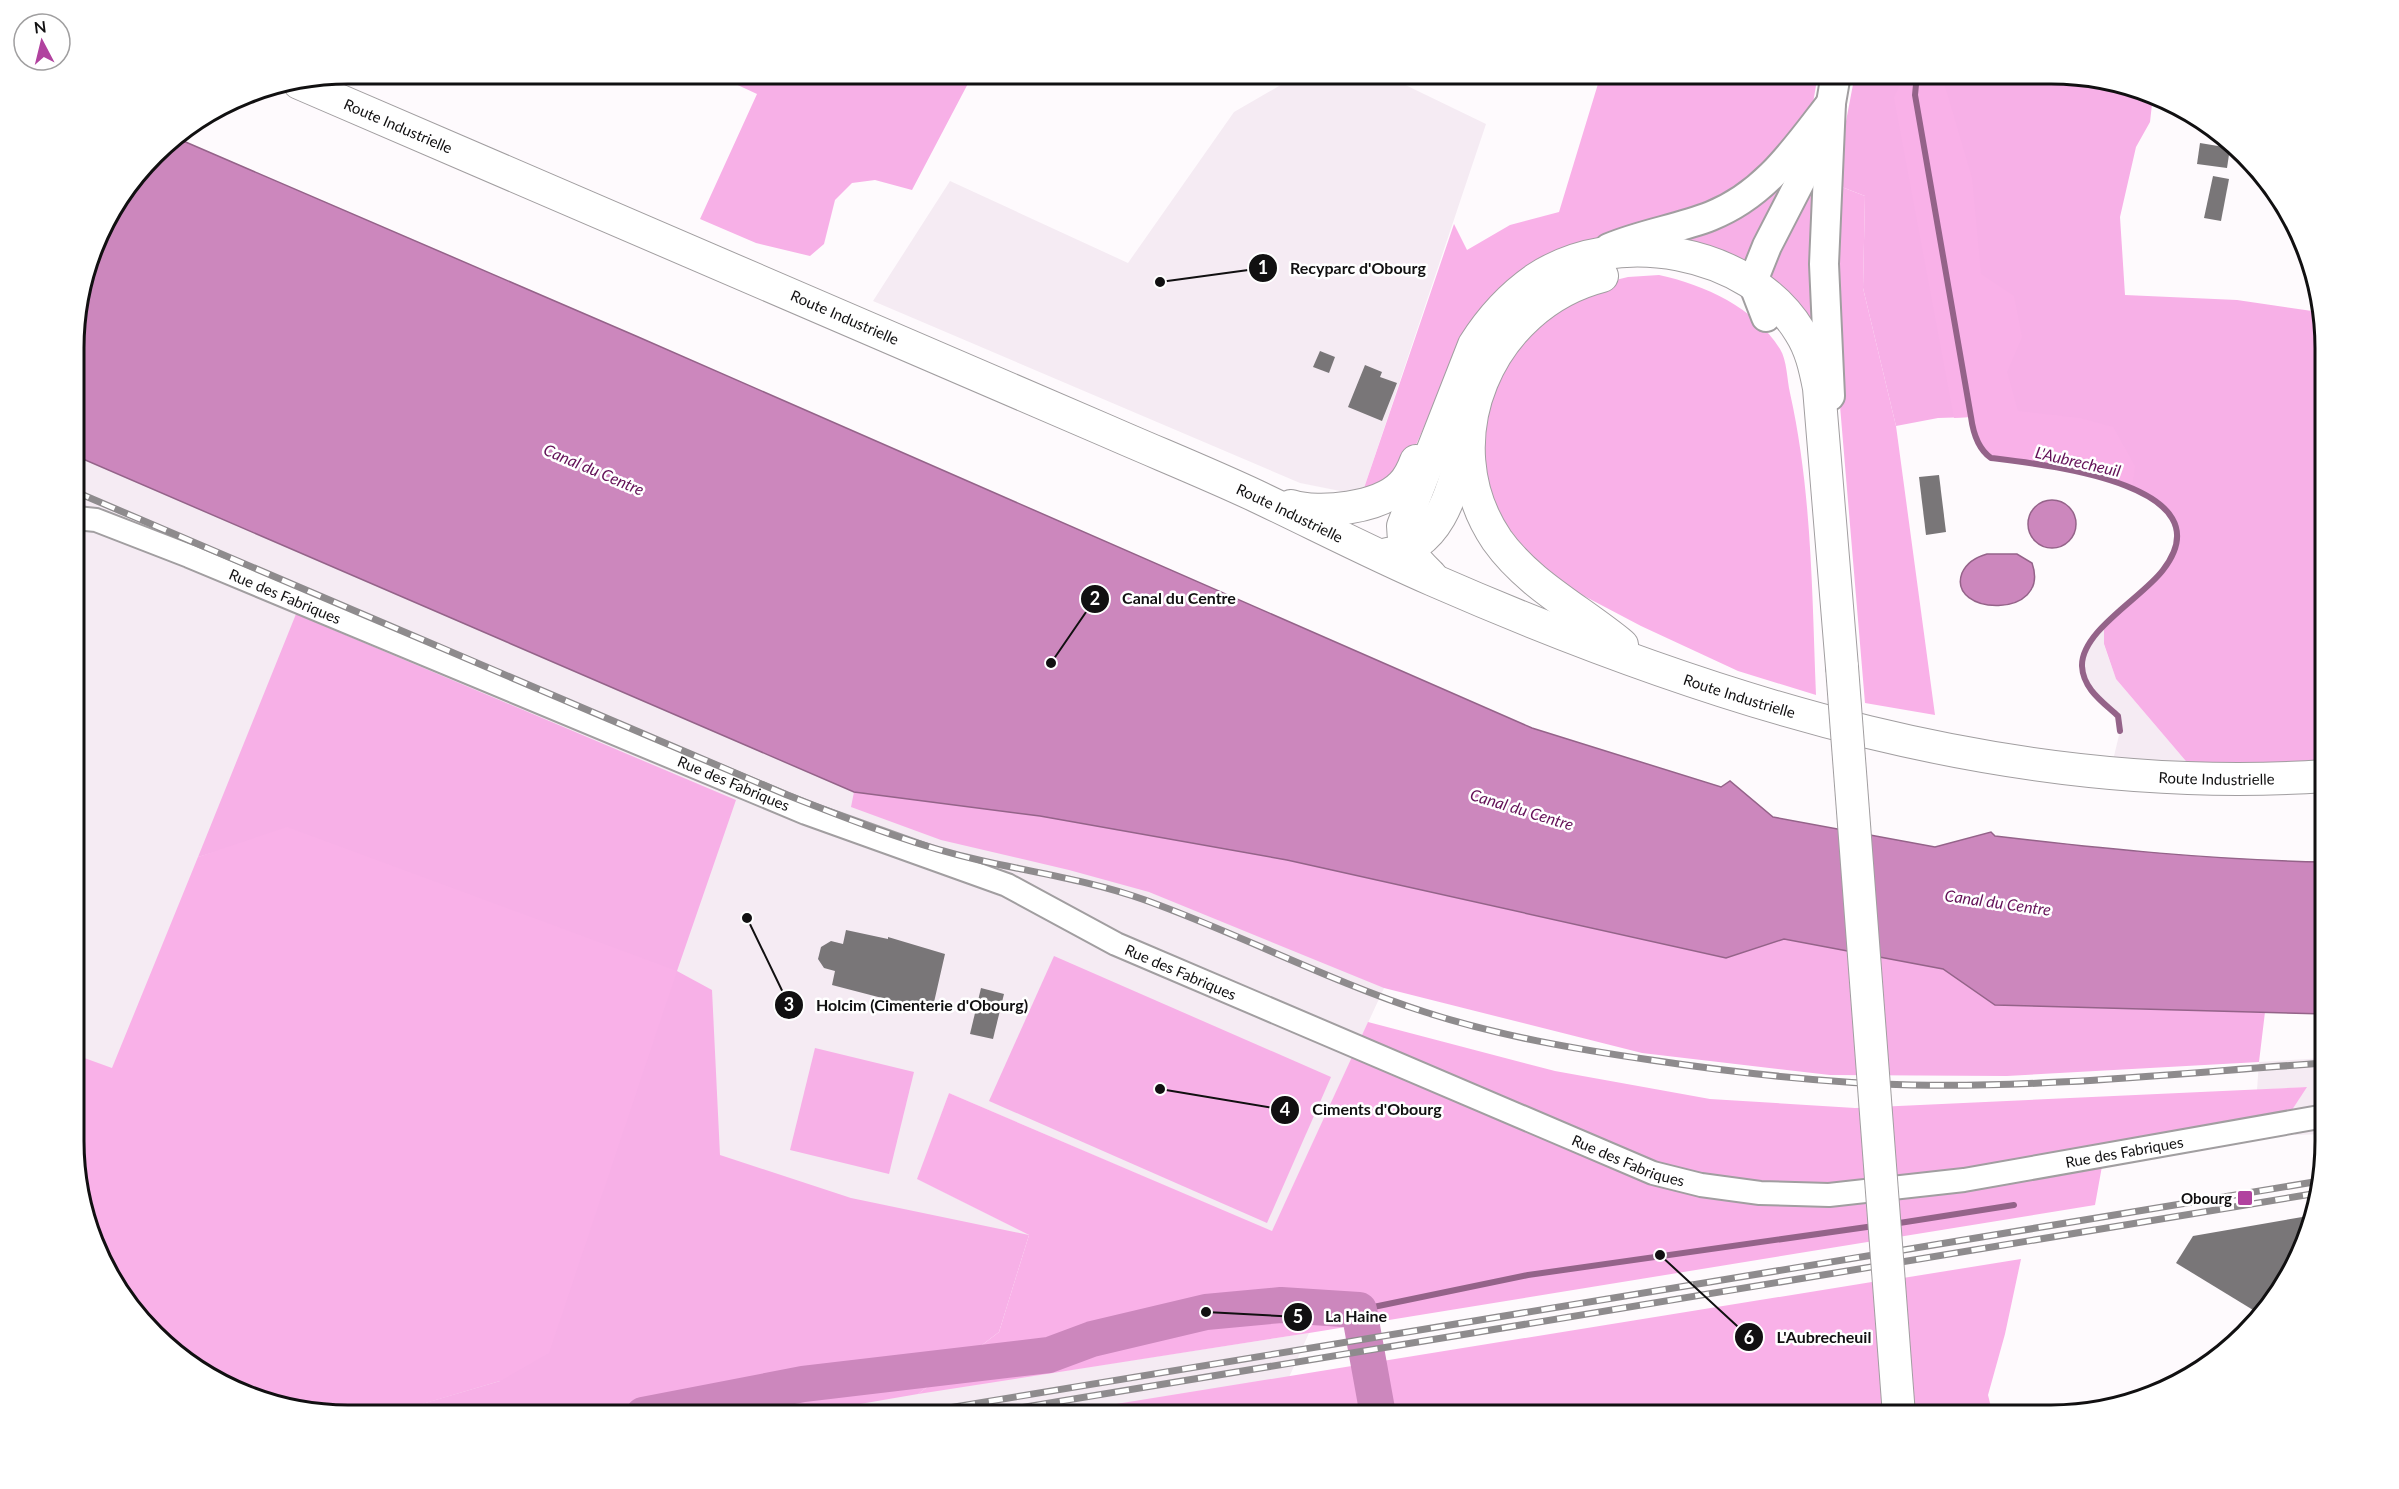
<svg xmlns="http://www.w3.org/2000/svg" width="2399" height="1489" viewBox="0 0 2399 1489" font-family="Lato,sans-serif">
	<rect width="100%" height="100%" fill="#fefafd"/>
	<g fill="#f5ebf3">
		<path d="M1300,74L1393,79L1486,124L1363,491L1350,493L1300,483L873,301L950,181L1128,263L1234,112Z"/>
		<path d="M76,456L854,792L1432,893L1384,988L1272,1232L949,1093L918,1179L1029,1235L919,1393L1309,1333L1272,1415H348L260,1401L196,1369L120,1293L76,1176Z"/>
		<path d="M2104,627V645L2116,679L2202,780L2110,773L2120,731L2118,717L2088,688L2082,664L2088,643Z"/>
		<path d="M2325,1058V1134L2295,1135L2292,1110L2306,1087L2257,1090L2259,1062Z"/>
	</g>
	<g fill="#f7b0e7">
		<path d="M714,74H973L912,190L875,180L852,183L835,200L824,244L810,256L756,243L700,219L757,94Z"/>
		<path d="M1855,74H1962L1969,79C2016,68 2111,74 2153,95L2150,122L2136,147L2120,217L2125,295L2237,300L2319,312L2325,331V690L2322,697L2325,776L2202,780L2116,679L2104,644V627C2125,608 2171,574 2176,546C2179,534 2173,517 2165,507C2162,503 2155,500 2150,498C2101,471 2045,465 1991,458L1984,453L1970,417L1938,418L1896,426L1863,288L1865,196L1834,184Z"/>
		<path d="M1797,160L1747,269L1674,244Z"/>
		<path d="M1815,165L1820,332L1768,280Z"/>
		<path d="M296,614L736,800L677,971L712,990L720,1155L851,1198L1029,1235L999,1332L918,1394L796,1415H403L408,1408L500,1381L242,844L198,857Z"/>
		<path d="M854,792L1040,816L1287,860L1726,958L1784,939L1943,969L1995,1005L2265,1012L2259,1062L2007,1076L1830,1075L1642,1053L1384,988L1149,892L1069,870L941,840L851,807Z"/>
		<path d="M1054,956L1331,1077L1267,1223L989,1101Z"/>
		<path d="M815,1048L914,1072L889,1174L790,1150Z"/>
	</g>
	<g fill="#f9b1e8">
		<path d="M1601,74H1818L1813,103L1797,134L1757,180L1462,342L1407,465L1374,487L1363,491L1454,224L1467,250L1510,225L1559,212Z"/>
		<path d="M1904,74H1915L1944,83L1972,178L1981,274L2014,296L2022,337L2007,372L2018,411L2080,418L2113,427L2135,466L2132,488L2051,465L1991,458C1978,449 1974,433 1971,417L1954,418L1894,98Z"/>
		<path d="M1834,184L1865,196L1863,288L1896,426L1935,715L1865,703L1831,299Z"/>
		<path d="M1659,275C1705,285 1754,307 1780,349C1787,360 1787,380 1790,393C1812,492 1812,594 1816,695L1738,671L1641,626L1529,567L1485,500L1480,407L1506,349L1599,284L1628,277Z"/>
		<path d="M287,827L677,971L549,1353L500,1381L409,1408L403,1415H348L260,1401L196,1369L120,1293L76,1176V1055L112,1068L198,857Z"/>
		<path d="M1368,1022L1555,1071L1710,1099L1855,1108L2307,1087L2292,1110L2106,1144L2095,1205L1309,1333L918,1394L999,1332L1029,1235L917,1179L949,1093L1272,1231Z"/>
		<path d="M2021,1259L2005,1334L1988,1395L1993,1415H1913L1903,1278Z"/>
		<path d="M1878,1281L1888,1415H1048Z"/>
	</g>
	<g fill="#cc87bd" stroke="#946389" stroke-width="1.5">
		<path d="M174,137L636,336L1532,728L1721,787L1730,781L1773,817L1935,847L1991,832L1995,836C2105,849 2214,860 2325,862V1014L1995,1005L1943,969L1784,939L1726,958L1287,860L1040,816L854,792L76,456V313L102,226L167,142Z"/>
		<circle cx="2052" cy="524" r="24"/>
		<path d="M1987,554H2017L2032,563C2052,620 1946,616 1962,573C1967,562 1976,557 1987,554Z"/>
	</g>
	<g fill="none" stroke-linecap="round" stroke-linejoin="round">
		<g stroke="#946389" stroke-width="6">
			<path d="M1917,74L1915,95L1971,417C1973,432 1978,449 1991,458C2039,464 2230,483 2163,570C2143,597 2081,631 2082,666C2083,689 2103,702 2118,716L2120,731"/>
			<path d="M1893,1224L2014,1205"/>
			<path d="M1359,1310L1528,1275L1874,1226"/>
		</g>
		<path stroke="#cc87bd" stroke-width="36" d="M643,1415L803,1384L1049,1355L1092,1339L1206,1312L1281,1305L1359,1310L1378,1415"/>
	</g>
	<g fill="#797678">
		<path d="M2200,143L2230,148L2227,168L2197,164Z"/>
		<path d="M2213,176L2229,179L2221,221L2204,218Z"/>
		<path d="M1320,351L1335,357L1329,373L1313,367Z"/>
		<path d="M1365,365L1382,372L1380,377L1397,383L1382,421L1348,407Z"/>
		<path d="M1939,475L1946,532L1926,535L1919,477Z"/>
		<path d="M846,930L888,939V937L945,954L932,1011L832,985L835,971L824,968L818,959L821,947L831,941L843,944Z"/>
		<path d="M981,988L1004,994L993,1039L970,1034Z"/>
		<path d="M2314,1215L2311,1229L2279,1293L2258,1313L2176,1263L2193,1236Z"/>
	</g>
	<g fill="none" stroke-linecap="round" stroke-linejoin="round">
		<defs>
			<g id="minor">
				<path id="s1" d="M76,518L96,520L189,556L806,813L1007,885L1116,944L1653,1173L1701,1185L1760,1193L1829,1195L1964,1180L2325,1116"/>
			</g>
			<g id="tertiary">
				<path d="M1609,248C1642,234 1678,229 1711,216C1766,194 1796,148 1831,103"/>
				<path d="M1766,317L1754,286L1755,276L1767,246L1801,180L1819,133"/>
				<path d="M1830,396L1824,264L1831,103L1836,74"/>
			</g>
			<g id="secondary">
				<path id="s2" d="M299,83C569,199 839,313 1107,431C1157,453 1207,473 1256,496C1315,524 1373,554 1433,580C1714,703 2015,797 2325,776"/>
				<path d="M1602,276C1489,305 1430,441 1497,540C1529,585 1580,610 1622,645"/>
				<path d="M1291,506C1319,515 1380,508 1402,485C1408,479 1413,469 1416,461"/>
				<path d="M1387,554C1439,547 1452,493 1463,450"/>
				<path d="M1431,576C1415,560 1403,549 1403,526L1474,345C1491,318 1510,297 1536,279C1615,226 1750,249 1800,332C1811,349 1815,368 1819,388L1842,667"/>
			</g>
		</defs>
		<use href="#minor" stroke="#a19ea0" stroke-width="26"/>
		<use href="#tertiary" stroke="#a19ea0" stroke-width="32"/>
		<use href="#secondary" stroke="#a19ea0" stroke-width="34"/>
		<use href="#minor" stroke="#fff" stroke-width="22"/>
		<use href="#tertiary" stroke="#fff" stroke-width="28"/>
		<use href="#secondary" stroke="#fff" stroke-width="32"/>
		<defs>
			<g id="rail">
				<path d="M76,492L787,795C851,820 915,846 983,861C1037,873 1092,881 1145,900C1240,934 1329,981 1425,1012C1499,1036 1575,1049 1651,1060C1738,1073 1824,1083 1912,1085C2047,1088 2190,1072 2325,1063"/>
				<path d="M906,1415L2320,1181"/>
				<path d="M977,1415L2318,1193"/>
			</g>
		</defs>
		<use href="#rail" stroke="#8e8b8d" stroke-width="7"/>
		<use href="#rail" stroke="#fff" stroke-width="4.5" stroke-dasharray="14" stroke-linecap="butt"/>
		<defs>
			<path id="secondary-bridge" d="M1842,667L1899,1415"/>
		</defs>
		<use href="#secondary-bridge" stroke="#a19ea0" stroke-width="34" stroke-linecap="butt"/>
		<use href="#secondary-bridge" stroke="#fff" stroke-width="32"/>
	</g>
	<rect fill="#b1429f" stroke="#fff" stroke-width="2" x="2237" y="1190" width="16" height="16" rx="3"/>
	<g text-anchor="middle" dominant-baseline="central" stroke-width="5" stroke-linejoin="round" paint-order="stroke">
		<g font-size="15" fill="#111011" stroke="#fff">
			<text stroke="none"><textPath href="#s2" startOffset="108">Route Industrielle</textPath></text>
			<text stroke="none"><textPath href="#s2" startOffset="594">Route Industrielle</textPath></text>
			<text stroke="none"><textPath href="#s2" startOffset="1080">Route Industrielle</textPath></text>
			<text stroke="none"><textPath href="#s1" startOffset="224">Rue des Fabriques</textPath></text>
			<text stroke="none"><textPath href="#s2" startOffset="1566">Route Industrielle</textPath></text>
			<text stroke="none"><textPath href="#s2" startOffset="2052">Route Industrielle</textPath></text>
			<text stroke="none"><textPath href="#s1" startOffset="710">Rue des Fabriques</textPath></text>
			<text stroke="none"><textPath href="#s1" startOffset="1196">Rue des Fabriques</textPath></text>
			<text stroke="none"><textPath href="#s1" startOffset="2186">Rue des Fabriques</textPath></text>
			<text stroke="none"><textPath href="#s1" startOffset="1682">Rue des Fabriques</textPath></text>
		</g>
		<g font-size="15" font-weight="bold" fill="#111011" stroke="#fff" text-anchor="end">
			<text x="2232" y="1198">Obourg</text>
		</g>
		<g font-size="16" font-style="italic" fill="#631057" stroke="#fff">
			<text transform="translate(2078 461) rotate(13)">L'Aubrecheuil</text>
			<text transform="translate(594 469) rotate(23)">Canal du Centre</text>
			<text transform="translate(1522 809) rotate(17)">Canal du Centre</text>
			<text transform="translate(1998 902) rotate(8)">Canal du Centre</text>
		</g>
	</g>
	<path d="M0 0H2399V1489H0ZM348 84H2051A264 264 0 0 1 2315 348V1141A264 264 0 0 1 2051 1405H348A264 264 0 0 1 84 1141V348A264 264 0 0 1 348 84Z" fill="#fff" fill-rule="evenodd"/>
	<path fill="none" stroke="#111011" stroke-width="3" d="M348 84H2051A264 264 0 0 1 2315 348V1141A264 264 0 0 1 2051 1405H348A264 264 0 0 1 84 1141V348A264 264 0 0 1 348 84Z"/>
	<path fill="none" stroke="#111011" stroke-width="2" d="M1160 282L1263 268M1051 663L1095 599M747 918L789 1005M1160 1089L1285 1110M1206 1312L1298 1317M1660 1255L1749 1337"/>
	<g fill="#111011" stroke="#fff" stroke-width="2">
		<circle cx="1160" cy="282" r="6"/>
		<circle cx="1051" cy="663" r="6"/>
		<circle cx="747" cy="918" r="6"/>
		<circle cx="1160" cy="1089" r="6"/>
		<circle cx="1206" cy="1312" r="6"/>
		<circle cx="1660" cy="1255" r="6"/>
		<circle cx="1263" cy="268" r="15"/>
		<circle cx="1095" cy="599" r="15"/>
		<circle cx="789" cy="1005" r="15"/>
		<circle cx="1285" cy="1110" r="15"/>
		<circle cx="1298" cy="1317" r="15"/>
		<circle cx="1749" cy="1337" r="15"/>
	</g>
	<g font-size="18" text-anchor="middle" font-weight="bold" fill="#fff">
		<text x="1263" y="274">1</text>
		<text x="1095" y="605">2</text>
		<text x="789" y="1011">3</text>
		<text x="1285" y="1116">4</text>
		<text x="1298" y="1323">5</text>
		<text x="1749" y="1344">6</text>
	</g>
	<g font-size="16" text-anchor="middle" font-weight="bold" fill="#111011" stroke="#fff" stroke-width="5" stroke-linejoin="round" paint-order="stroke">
		<text x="1358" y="274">Recyparc d'Obourg</text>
		<text x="1179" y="604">Canal du Centre</text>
		<text x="922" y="1011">Holcim (Cimenterie d'Obourg)</text>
		<text x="1377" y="1115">Ciments d'Obourg</text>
		<text x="1356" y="1322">La Haine</text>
		<text x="1824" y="1343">L'Aubrecheuil</text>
	</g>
	<g transform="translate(42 42) rotate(353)"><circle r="28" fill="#ffffff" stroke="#a09fa0" stroke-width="1.5"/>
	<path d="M0-4.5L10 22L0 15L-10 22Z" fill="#b1429f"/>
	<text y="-9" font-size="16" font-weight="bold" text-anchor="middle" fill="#111011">N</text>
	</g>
</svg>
